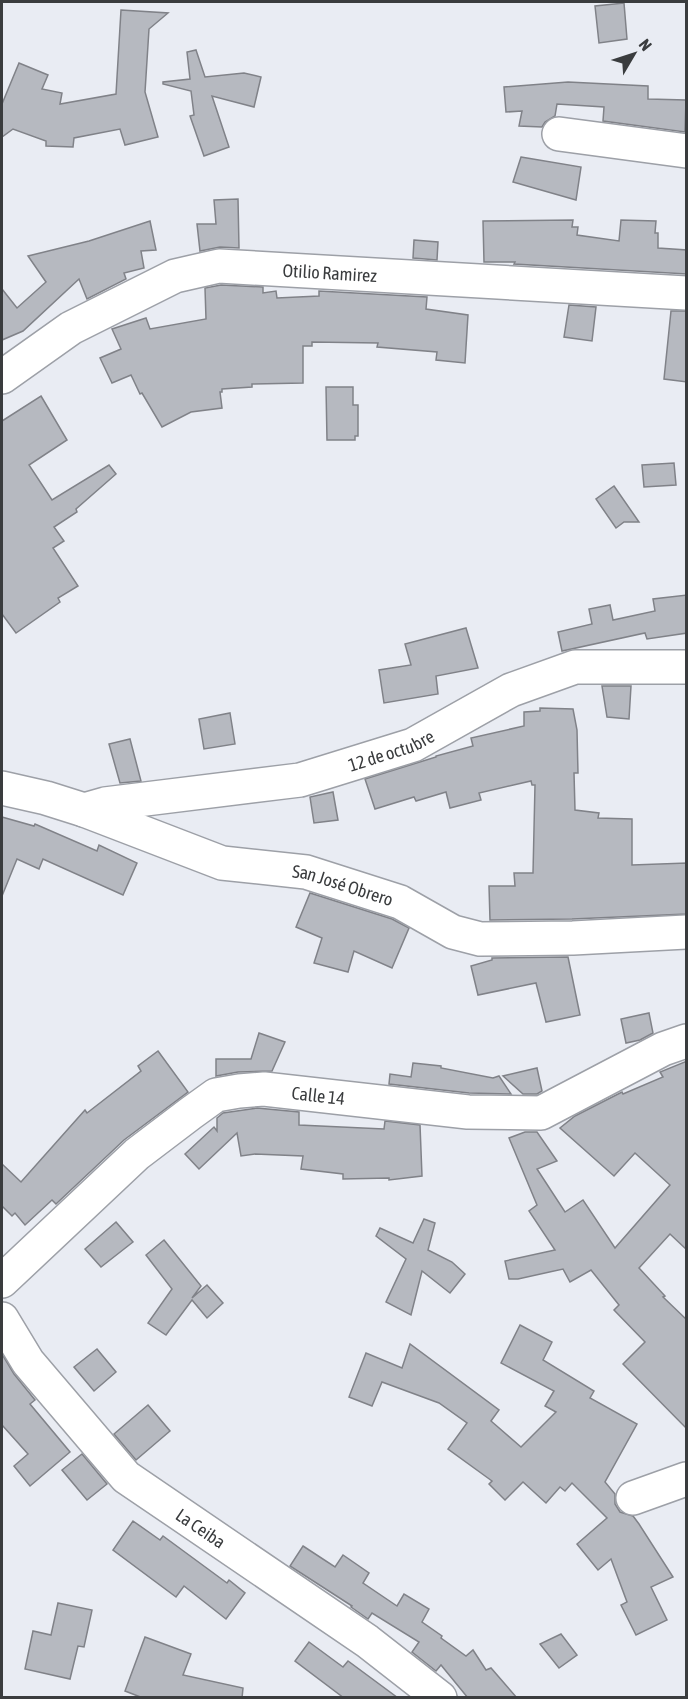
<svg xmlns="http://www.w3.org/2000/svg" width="688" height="1699" viewBox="0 0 688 1699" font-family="'Asap Condensed',sans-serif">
	<rect width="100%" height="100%" fill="#e9ecf3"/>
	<g fill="#b6b9c0" stroke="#808288" stroke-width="1.5">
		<path d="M624,3L627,39L599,43L595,6Z"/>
		<path d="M121,10L168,13L149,29L145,92L158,137L125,145L120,129L74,138L73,147L46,146V141L13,129L2,137V104L19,63L48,75L42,89L62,93L60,104L116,94Z"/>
		<path d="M196,50L205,77L244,73L261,77L254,107L212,96L229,147L204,156L190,116L194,115L191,91L163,84V82L190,79L187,52Z"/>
		<path d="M568,82L648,86V99L686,100L685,132L603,121L604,107L557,104L555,116L545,122L542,127L519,126L522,111L506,112L504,87Z"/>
		<path d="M521,157L581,167L576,200L513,182Z"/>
		<path d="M238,199L239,248L220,247L200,251L197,224H216L214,200Z"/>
		<path d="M573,220L572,227H578L577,235L619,241L621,220L656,221L655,233H658V248L687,250V274L514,264L515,262H484L483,221Z"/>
		<path d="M150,221L156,250L141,251L144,268L124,273L126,279L87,299L79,279L23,331L2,340V289L17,308L46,282L28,256L89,241Z"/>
		<path d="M414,240L438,242L437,260L413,258Z"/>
		<path d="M221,285L263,287V293L276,291L277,298L319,296V291L427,297L426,309L468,315L465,363L436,360L437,352L377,347L378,343L312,342V346H303V383L252,384V387L222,389V392H220L222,408L191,412L162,427L142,393L140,394L131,375L112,383L100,358L121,349L112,329L146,318L150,329L206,319L205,288Z"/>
		<path d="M569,305L596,307L592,341L564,337Z"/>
		<path d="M671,311H687V382L664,379Z"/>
		<path d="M326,387H353V405H358V436H355V440H327Z"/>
		<path d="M41,396L67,440L29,465L52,500L109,465L116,474L76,509L77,512L54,527L64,541L53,548L78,586L58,598L60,602L16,633L2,614V421Z"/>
		<path d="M674,463L676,485L644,487L642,465Z"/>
		<path d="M614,486L639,522H624L616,528L596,499Z"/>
		<path d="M687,595V633L647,639L645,633L562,651L558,632L592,624L589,609L610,605L613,620L655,611L653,599Z"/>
		<path d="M466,628L478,668L436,676L438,694L384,703L379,670L411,665L405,644Z"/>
		<path d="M602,686H631L629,719L607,717Z"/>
		<path d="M540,708L573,709L577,730L578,773H574L575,810L599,813L598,818L632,819V865L687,863V914L572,919L490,920L489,886H515L514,873H533L535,785H532L531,781L479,793L481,800L450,808L446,792L416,801L414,797L375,809L365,779L436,757V756L473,746L471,738L524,726V712L540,711Z"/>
		<path d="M230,713L235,744L204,749L199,719Z"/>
		<path d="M130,739L141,781L120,783L109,744Z"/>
		<path d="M333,792L338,820L314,823L310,797Z"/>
		<path d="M2,817L34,826L35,824L97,851L99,845L137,863L123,895L43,859L39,869L17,859L2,896Z"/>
		<path d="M310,893L392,919L409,928L392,968L354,951L348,972L314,963L322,938L296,927Z"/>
		<path d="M568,957L580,1015L546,1022L536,983L478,995L471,966L492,960V958Z"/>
		<path d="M649,1013L653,1033L640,1040L626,1043L621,1019Z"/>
		<path d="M259,1033L285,1042L272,1071L238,1072L216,1076V1059H251Z"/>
		<path d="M158,1051L188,1092L124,1140L56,1204L52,1200L25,1225L15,1213L12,1216L2,1206V1164L21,1182L85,1110L87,1113L141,1071L138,1066Z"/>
		<path d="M687,1061V1250L670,1234L639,1268L665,1296L663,1297L687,1320V1429L623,1364L645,1342L614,1310L619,1305L591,1270L570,1282L563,1269L518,1279H509L505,1261L555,1250L529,1211L537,1205L509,1138L525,1132H537L557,1161L537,1169L565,1212L583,1200L615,1248L670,1185L635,1153L614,1176L560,1128L575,1116L622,1092L623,1094L663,1077L660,1072Z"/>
		<path d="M413,1063L441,1066V1068L493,1078L499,1076L511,1094L469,1093L389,1084L390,1074L411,1077Z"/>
		<path d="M537,1068L542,1091L537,1094H523L503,1076Z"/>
		<path d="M257,1108L299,1112V1125L384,1129L385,1121L420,1125L422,1176L389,1180V1178L343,1179V1174L301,1169L303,1156L255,1154L241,1156L237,1133L199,1169L185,1154L214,1127L217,1131V1118L223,1113Z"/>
		<path d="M424,1219L435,1223L428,1250L452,1262L465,1274L450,1293L422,1271L411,1315L386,1302L406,1259L376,1236L380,1228L413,1243Z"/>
		<path d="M116,1222L133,1242L101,1267L85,1249Z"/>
		<path d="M164,1240L201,1286L192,1298L207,1285L223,1303L207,1318L192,1300L166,1335L148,1323L172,1289L146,1255Z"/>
		<path d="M520,1325L552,1342L543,1360L594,1391L590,1398L637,1424L605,1482L615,1494V1504L620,1512L633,1516L639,1524L673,1577L651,1587L667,1620L636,1635L621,1605L627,1602L611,1559L598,1570L577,1544L607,1518L572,1483L565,1491L560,1487L546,1503L523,1482L505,1500L489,1484L492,1481L448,1449L467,1423L439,1403L382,1382L372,1406L349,1397L366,1353L402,1368L410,1344L499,1410L491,1421L521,1447L556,1412L545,1406L554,1391L501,1363Z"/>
		<path d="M97,1349L116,1372L94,1391L74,1367Z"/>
		<path d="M2,1354L14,1374L35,1400L30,1404L70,1452L30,1486L14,1466L28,1454L2,1425Z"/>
		<path d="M148,1405L170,1431L136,1460L114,1434Z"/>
		<path d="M82,1454L107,1484L87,1500L62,1470Z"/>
		<path d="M133,1521L160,1540L163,1536L227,1583L229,1580L245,1593L226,1619L184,1586L176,1597L113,1550Z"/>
		<path d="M303,1546L335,1567L343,1555L369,1573L363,1583L397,1606L404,1594L429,1609L422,1622L442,1636L441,1638L466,1656L473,1650L486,1670L491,1668L517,1698H468L441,1665L436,1671L412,1652L419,1642L372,1613L368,1619L351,1607L352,1606L290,1566Z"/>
		<path d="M58,1603L92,1610L84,1647L78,1646L70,1679L25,1669L33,1631L51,1635Z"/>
		<path d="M561,1634L577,1655L559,1668L540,1644Z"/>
		<path d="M145,1637L191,1654L183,1675L243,1688L242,1698H143L125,1691Z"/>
		<path d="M309,1642L343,1667L348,1661L398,1698H344L295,1661Z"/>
	</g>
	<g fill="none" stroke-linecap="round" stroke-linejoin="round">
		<defs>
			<g id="minor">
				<path d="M559,134L686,151"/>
				<path id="s1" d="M2,377L71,328L175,276L219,266L686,293"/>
				<path id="s2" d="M2,788L46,798L84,810L222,863L306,872L400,902L453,932L480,939L573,938L686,932"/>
				<path id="s3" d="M84,810L105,804L300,780L413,745L511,690L575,667H686"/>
				<path id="s4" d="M2,1281L137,1154L191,1113L216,1095L239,1091L264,1089L468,1112L541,1113L663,1049L686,1041"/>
				<path id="s5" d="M2,1319L28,1362L126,1477L367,1641L440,1698"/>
				<path d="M633,1498L686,1479"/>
			</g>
		</defs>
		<use href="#minor" stroke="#9da0a7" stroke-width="36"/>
		<use href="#minor" stroke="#fff" stroke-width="33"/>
	</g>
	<g text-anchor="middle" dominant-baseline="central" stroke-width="6" stroke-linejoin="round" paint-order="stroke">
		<g font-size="18" fill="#3a3c3e" stroke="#e9ecf3">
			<text stroke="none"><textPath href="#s1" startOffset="357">Otilio Ramirez</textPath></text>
			<text stroke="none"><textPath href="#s3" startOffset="314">12 de octubre</textPath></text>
			<text stroke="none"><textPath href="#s2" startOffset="356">San José Obrero</textPath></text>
			<text stroke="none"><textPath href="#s4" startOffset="387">Calle 14</textPath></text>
			<text stroke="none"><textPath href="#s5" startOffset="292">La Ceiba</textPath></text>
		</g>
	</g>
	<rect width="688" height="1699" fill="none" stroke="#3a3c3e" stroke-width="6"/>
	<g transform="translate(634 54) rotate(51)" stroke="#e9ecf3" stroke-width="4.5" paint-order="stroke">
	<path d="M0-4.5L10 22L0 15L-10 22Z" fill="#3a3c3e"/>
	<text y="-9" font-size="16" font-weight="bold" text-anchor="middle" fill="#3a3c3e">N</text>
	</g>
</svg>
